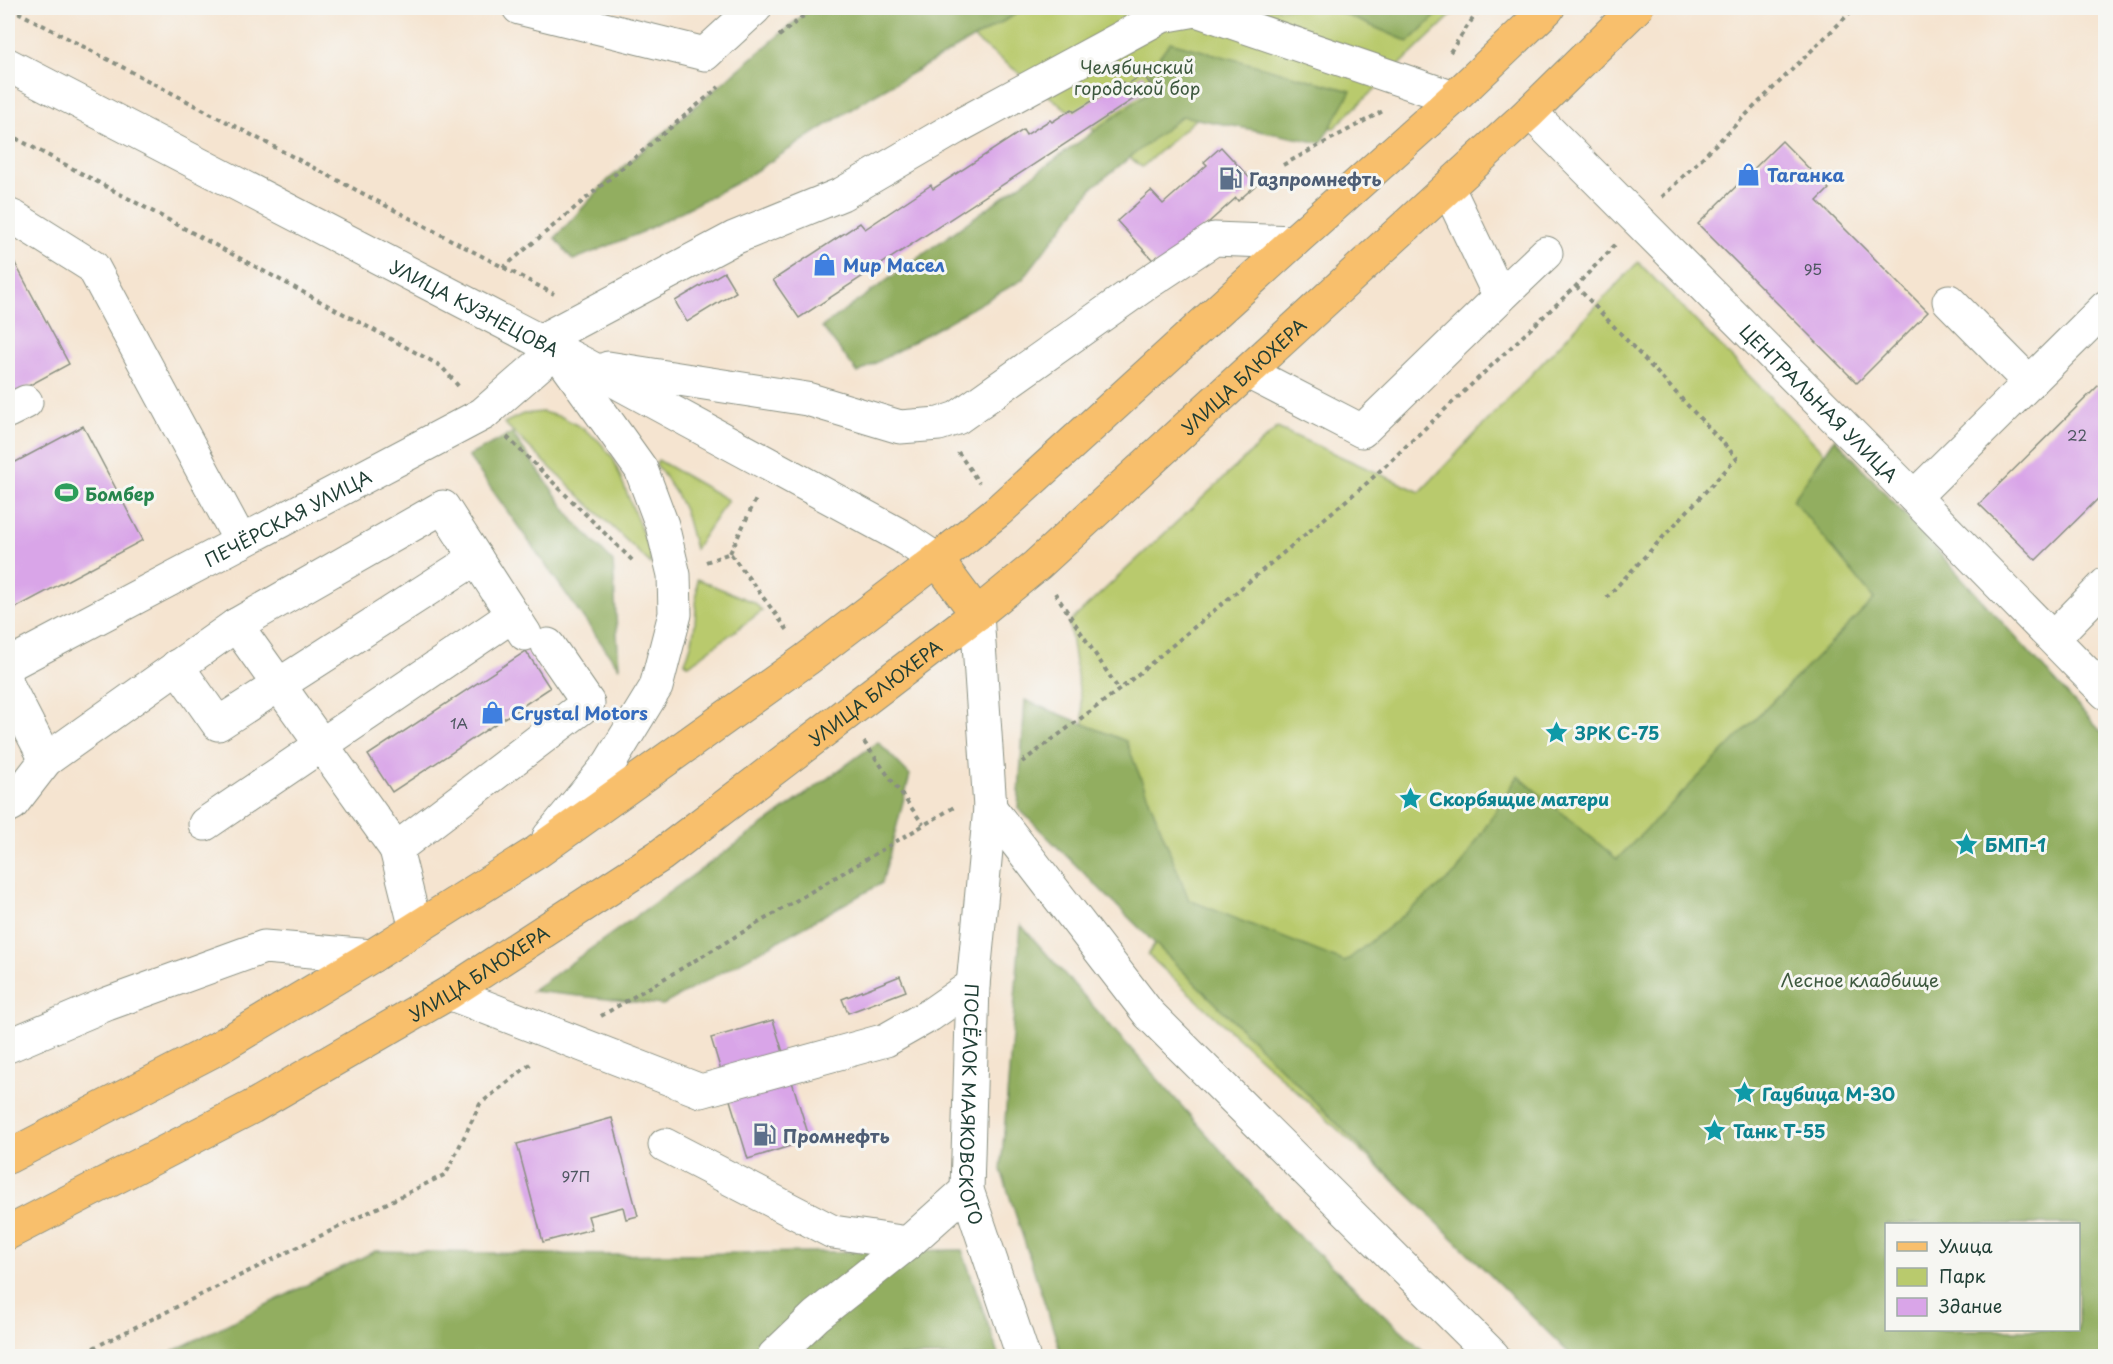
<svg xmlns="http://www.w3.org/2000/svg" width="2113" height="1364" viewBox="0 0 2113 1364" font-family="'Playpen Sans',sans-serif">
	<rect width="100%" height="100%" fill="#f6f6f2"/>
	<filter id="ink" filterUnits="userSpaceOnUse"><feTurbulence type="fractalNoise" baseFrequency=".0167" numOctaves="2"/><feDisplacementMap in="SourceGraphic" scale="12" xChannelSelector="R" yChannelSelector="G"/><feConvolveMatrix kernelMatrix="1 2 1 2 8 2 1 2 1" color-interpolation-filters="sRGB"/></filter>
	<filter id="wash" filterUnits="userSpaceOnUse"><feTurbulence type="fractalNoise" baseFrequency=".008" numOctaves="4" result="noise"/><feDisplacementMap in="SourceGraphic" scale="24" xChannelSelector="R" yChannelSelector="G"/><feGaussianBlur stdDeviation="1.35" result="paint"/><feColorMatrix in="noise" values="0 0 0 0 0 0 0 0 0 0 0 0 0 0 0 0 0 1.4 0 .05"/><feComposite in="paint" operator="in"/></filter>
	<g filter="url(#wash)">
		<rect width="100%" height="100%" fill="#f5e4d0"/>
		<g fill="#b9ca6d" stroke="#6c8450" stroke-width="1.5" fill-rule="evenodd">
			<path d="M934,8H1459L1334,128L1201,114L1142,167Z"/>
			<path d="M1638,262L1923,554L2105,796V1356H1584L1148,955L1179,907L1100,827L1069,623L1277,428L1420,492ZM1886,1224H2078V1330H1886Z"/>
			<path d="M542,412L562,417L582,428L599,441L613,458L650,552L651,564L504,423L523,414Z"/>
			<path d="M658,460L728,500L695,549L685,512L675,492L656,464Z"/>
			<path d="M697,579L755,603L762,611L689,665L685,662C697,636 696,607 697,579Z"/>
		</g>
		<g fill="#92ae60" stroke="#58764a" stroke-width="1.5" fill-rule="evenodd">
			<path d="M811,8H1027L870,97L740,181L640,233L573,260L555,238L608,180Z"/>
			<path d="M1330,8H1444L1409,42Z"/>
			<path d="M1170,42L1351,91L1321,143L1182,116L1093,187L1022,280L858,373L822,327L1150,91V69Z"/>
			<path d="M512,433L574,521L613,562L619,668L468,456Z"/>
			<path d="M1835,438L2105,736V1356H1572L1018,808L1025,700L1126,741L1189,900L1345,962L1456,873L1518,776L1617,859L1874,599L1793,500ZM1886,1224H2078V1330H1886Z"/>
			<path d="M878,742L910,775L882,883L663,1005L532,991Z"/>
			<path d="M1021,925L1289,1227L1429,1356H1062L1001,1170Z"/>
			<path d="M962,1250L999,1356H163L375,1251L605,1255Z"/>
		</g>
		<g id="blocks">
			<g fill="#d9a5e8">
				<path d="M1143,74L1152,87L799,318L773,280L860,223L865,229L931,185L933,189L1023,130L1026,135L1050,120L1052,122L1072,109L1074,112L1123,82L1125,86Z"/>
				<path d="M1782,141L1829,189L1817,201L1928,312L1857,383L1698,224Z"/>
				<path d="M1221,147L1256,185L1238,201L1236,198L1189,240L1161,269L1117,221L1151,191L1163,204L1207,165L1204,162Z"/>
				<path d="M8,250L69,364L8,397Z"/>
				<path d="M724,272L736,292L687,322L675,301Z"/>
				<path d="M2106,378V491L2036,560L1979,504Z"/>
				<path d="M83,426L143,540L8,612V466Z"/>
				<path d="M526,651L550,688L392,792L368,755Z"/>
				<path d="M900,976L906,991L848,1013L842,999Z"/>
				<path d="M773,1020L810,1140L748,1159L711,1038Z"/>
				<path d="M612,1118L638,1216L626,1219L623,1207L588,1216L592,1229L543,1242L517,1144Z"/>
			</g>
		</g>
	</g>
	<g filter="url(#ink)">
		<use href="#blocks" fill-opacity="0" stroke="#8a9082" stroke-width="1.5"/>
		<g fill="none" stroke-linecap="round" stroke-linejoin="round">
			<defs>
				<g id="minor">
					<path d="M519,8L705,54L755,8"/>
					<path id="s1" d="M8,65L584,364L901,536L937,560"/>
					<path id="s2" d="M1530,112L1914,497L2106,693"/>
					<path d="M8,215L15,218L93,267L241,542"/>
					<path d="M1500,297L1546,253"/>
					<path d="M1949,301L2029,382"/>
					<path d="M540,341L734,238L842,194L955,128L1162,16L1196,10L1454,98"/>
					<path d="M608,368L807,399L900,427L939,424L957,418L1143,286L1214,239L1293,242"/>
					<path d="M1248,372L1362,431L1500,297L1448,188"/>
					<path d="M8,411L26,402"/>
					<path d="M1914,497L2106,307"/>
					<path id="s3" d="M977,614L990,808L973,985L967,1190L1023,1356"/>
					<path d="M236,625L396,849"/>
					<path d="M2053,638L2106,584"/>
					<path id="s4" d="M8,665L483,414L556,350L641,469L662,525L674,575L675,614L656,687L609,764L549,837"/>
					<path d="M177,666L218,724L476,558"/>
					<path d="M8,686L46,760"/>
					<path d="M8,806L12,804L46,760L236,625L443,507L525,634"/>
					<path d="M990,808L1149,1014L1493,1356"/>
					<path d="M205,824L513,615"/>
					<path d="M416,929L396,849L588,703L548,645"/>
					<path d="M449,993L701,1091L886,1040L930,1015L973,985"/>
					<path d="M8,1046L107,1004L264,947L372,956"/>
					<path d="M665,1145L833,1232L908,1243"/>
					<path d="M774,1356L816,1316L908,1243L967,1190"/>
				</g>
				<g id="major">
					<path d="M937,560L977,614"/>
					<path d="M8,1157L218,1048L372,956L537,852L807,659L937,560L998,511L1293,242L1454,98L1548,8"/>
					<path id="s5" d="M8,1233L252,1107L449,993L661,855L977,614L1037,565L1530,112L1636,8"/>
				</g>
			</defs>
			<use href="#minor" stroke="#8a9082" stroke-width="35"/>
			<use href="#major" stroke="#8a9082" stroke-width="35"/>
			<g stroke="#8a9082" stroke-width="4" stroke-dasharray="4.5 4.5" stroke-linecap="butt">
				<path d="M10,8L554,294"/>
				<path d="M779,36L813,8"/>
				<path d="M1450,52L1480,8"/>
				<path d="M8,134L441,366L460,388"/>
				<path d="M1283,165L1383,111"/>
				<path d="M1662,197L1855,8"/>
				<path d="M503,268L719,87"/>
				<path d="M1576,286L1737,458L1607,597"/>
				<path d="M507,437L634,562"/>
				<path d="M958,452L979,483"/>
				<path d="M730,553L757,497"/>
				<path d="M706,562L730,553L789,632"/>
				<path d="M1055,593L1119,690"/>
				<path d="M864,742L923,824"/>
				<path d="M1022,762L1119,690L1367,483L1576,286L1615,245"/>
				<path d="M601,1016L956,806"/>
				<path d="M77,1356L446,1174L480,1104L533,1062"/>
			</g>
			<use href="#minor" stroke="#fff" stroke-width="33"/>
			<use href="#major" stroke="#f8bf6c" stroke-width="33"/>
		</g>
	</g>
	<defs>
		<symbol id="shop-bare" viewBox="-9 -9 18 18"><path d="M-5-2.5h2.3a2.7 3.5 0 0 1 5.4 0H5L5.5 6h-11ZM-1.5-2.5h3a1.5 2.3 0 0 0-3 0Z" fill="#3f7fe0" stroke="#f6f6f2" stroke-width="2.5" paint-order="stroke"/></symbol>
		<symbol id="fuel-bare" viewBox="-9 -9 18 18"><path d="M-5.5-6h7V0h2V4h1.3V-2.5L3-4.5l.8-.8L6-3V5H2.5V1h-1V6h-7ZM-4.2-4.7v3.2H.2V-4.7Z" fill="#5c6f8a" stroke="#f6f6f2" stroke-width="2.5" paint-order="stroke"/></symbol>
		<symbol id="stadium-bare" viewBox="-9 -9 18 18"><path d="M0-5a6.5 5 0 1 0 0 10a6.5 5 0 1 0 0-10ZM-3.5-1.8h7v3.6h-7Z" fill="#2e9e5b" stroke="#f6f6f2" stroke-width="2.5" paint-order="stroke"/></symbol>
		<symbol id="sight-bare" viewBox="-9 -9 18 18"><path d="M0-6L1.8-2.2L6-1.7L2.9 1.2L3.7 5.4L0 3.3L-3.7 5.4L-2.9 1.2L-6-1.7L-1.8-2.2Z" fill="#0f9aa8" stroke="#f6f6f2" stroke-width="2.5" paint-order="stroke"/></symbol>
	</defs>
	<g fill-rule="evenodd">
		<use href="#shop-bare" x="1732" y="158" width="33" height="33"/>
		<use href="#fuel-bare" x="1214" y="162" width="33" height="33"/>
		<use href="#shop-bare" x="808" y="248" width="33" height="33"/>
		<use href="#stadium-bare" x="50" y="476" width="33" height="33"/>
		<use href="#shop-bare" x="476" y="696" width="33" height="33"/>
		<use href="#sight-bare" x="1540" y="716" width="33" height="33"/>
		<use href="#sight-bare" x="1394" y="782" width="33" height="33"/>
		<use href="#sight-bare" x="1950" y="828" width="33" height="33"/>
		<use href="#sight-bare" x="1728" y="1076" width="33" height="33"/>
		<use href="#sight-bare" x="1698" y="1114" width="33" height="33"/>
		<use href="#fuel-bare" x="748" y="1118" width="33" height="33"/>
	</g>
	<g text-anchor="middle" dominant-baseline="central" stroke-width="6" stroke-linejoin="round" paint-order="stroke">
		<g font-size="15" fill="#4e5761">
			<text x="1813" y="268">95</text>
			<text x="2077" y="434">22</text>
			<text x="459" y="722">1А</text>
			<text x="576" y="1175">97П</text>
		</g>
		<g font-size="18" fill="#3e593f" stroke="#f6f6f2">
			<text x="1137" y="66">Челябинский<tspan x="1137" dy="21">городской бор</tspan></text>
			<text x="1860" y="979">Лесное кладбище</text>
		</g>
		<g font-size="18" font-weight="bold" fill="#366cbe" stroke="#f6f6f2" text-anchor="start">
			<text x="1767" y="174">Таганка</text>
			<text x="843" y="264">Мир Масел</text>
			<text x="511" y="712">Crystal Motors</text>
		</g>
		<g font-size="18" font-weight="bold" fill="#4e5e75" stroke="#f6f6f2" text-anchor="start">
			<text x="1249" y="178">Газпромнефть</text>
			<text x="783" y="1135">Промнефть</text>
		</g>
		<g font-size="18" fill="#1f3d34" stroke="#f6f6f2">
			<text stroke="none"><textPath href="#s1" startOffset="526">УЛИЦА КУЗНЕЦОВА</textPath></text>
			<text stroke="none"><textPath href="#s5" startOffset="1510">УЛИЦА БЛЮХЕРА</textPath></text>
			<text stroke="none"><textPath href="#s2" startOffset="410">ЦЕНТРАЛЬНАЯ УЛИЦА</textPath></text>
			<text stroke="none"><textPath href="#s4" startOffset="316">ПЕЧЁРСКАЯ УЛИЦА</textPath></text>
			<text stroke="none"><textPath href="#s5" startOffset="1024">УЛИЦА БЛЮХЕРА</textPath></text>
			<text stroke="none"><textPath href="#s5" startOffset="538">УЛИЦА БЛЮХЕРА</textPath></text>
			<text stroke="none"><textPath href="#s3" startOffset="492">ПОСЁЛОК МАЯКОВСКОГО</textPath></text>
		</g>
		<g font-size="18" font-weight="bold" fill="#27864d" stroke="#f6f6f2" text-anchor="start">
			<text x="85" y="493">Бомбер</text>
		</g>
		<g font-size="18" font-weight="bold" fill="#0d838f" stroke="#f6f6f2" text-anchor="start">
			<text x="1575" y="732">ЗРК С-75</text>
			<text x="1429" y="798">Скорбящие матери</text>
			<text x="1985" y="844">БМП-1</text>
			<text x="1762" y="1093">Гаубица М-30</text>
			<text x="1733" y="1130">Танк Т-55</text>
		</g>
	</g>
	<rect width="2113" height="1364" fill="none" stroke="#f6f6f2" stroke-width="30"/>
	<rect x="1885" y="1223" width="195" height="108" fill="#f6f6f2" stroke="#a0aca6" stroke-width="1.5"/>
	<rect x="1897" y="1242" width="30" height="9" fill="#f8bf6c" stroke="#a0aca6" stroke-width="1.5"/>
	<text x="1939" y="1253" font-size="18" fill="#1f3d34">Улица</text>
	<rect x="1897" y="1268" width="30" height="18" fill="#b9ca6d" stroke="#a0aca6" stroke-width="1.5"/>
	<text x="1939" y="1283" font-size="18" fill="#1f3d34">Парк</text>
	<rect x="1897" y="1298" width="30" height="18" fill="#d9a5e8" stroke="#a0aca6" stroke-width="1.5"/>
	<text x="1939" y="1313" font-size="18" fill="#1f3d34">Здание</text>
</svg>
